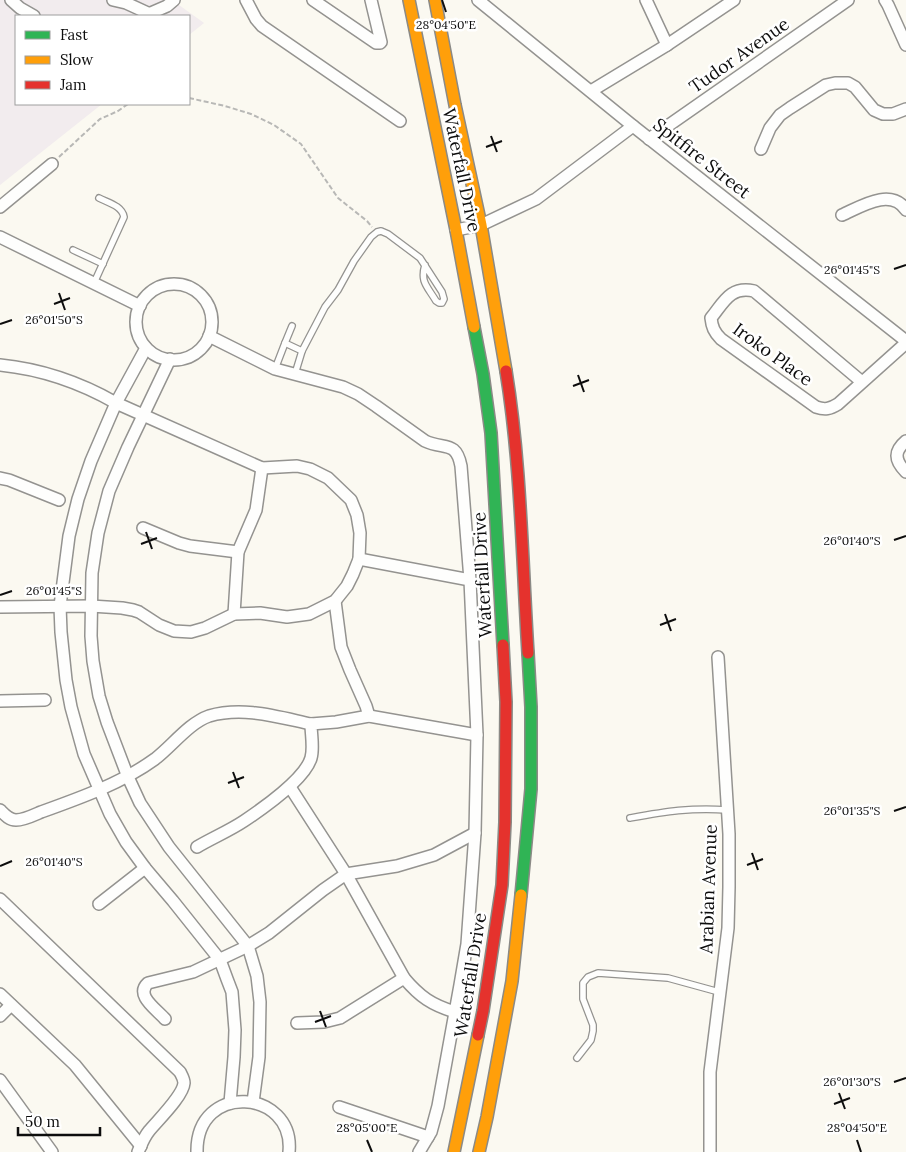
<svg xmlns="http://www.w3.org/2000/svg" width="906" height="1152" viewBox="0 0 906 1152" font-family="Lora,serif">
	<rect width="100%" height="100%" fill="#fbf9f1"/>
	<path fill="#f2ecee" d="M0,0H172L204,23L189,35V16H16V104H102L0,185Z"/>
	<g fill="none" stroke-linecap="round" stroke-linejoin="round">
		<defs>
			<g id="lane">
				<path d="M73,250L103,264"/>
				<path d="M94,283L124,217C122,206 109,203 99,198"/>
				<path d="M292,326L285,343L302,351L295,374"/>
				<path d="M302,351L325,307L338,290L354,261L371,237L377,232L381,231L388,234L420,258L442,292L444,299L442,303H439L436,301C427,286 420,282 425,265"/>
				<path d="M275,369L285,343"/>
				<path d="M630,818C664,812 692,807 727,810"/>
				<path d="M577,1058L591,1040L593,1031V1025L583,999V983L588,977L598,973L668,978L719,992"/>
			</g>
			<g id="street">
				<path d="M11,0L20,8L34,16"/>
				<path d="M113,0L126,3L150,14"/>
				<path d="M246,0L256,19L262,26L400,121"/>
				<path d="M313,0L376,43H380L381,42L371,0"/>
				<path d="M478,0L633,126L906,341"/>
				<path d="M646,0L667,45"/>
				<path d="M885,0L888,5L906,45"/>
				<path d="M144,16L167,6L174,0"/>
				<path d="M591,91L667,45L734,0"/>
				<path d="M649,139L848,0"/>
				<path d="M761,149L770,128L780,115L790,108L826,85L835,83H848L855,87L874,110L883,114H893L906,109"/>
				<path d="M0,207L52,164"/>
				<path d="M842,215C860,207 891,187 906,210"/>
				<path d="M456,230L481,225L536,199L633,126"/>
				<path d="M0,237L140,306"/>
				<circle cx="174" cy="322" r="38"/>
				<path d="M209,336L275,369L343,387L358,394L376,406L425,441C444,450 456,440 461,466L470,580"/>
				<path d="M146,348L116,403L91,461L78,499L69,536L60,606L61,632L66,680L71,707L84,754L110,814L126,842L145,868L173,901L220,960L227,979L232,992L235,1030L234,1057L230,1103"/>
				<path d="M170,359L128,447L109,491L98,533L92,573L91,636L93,661L99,696L107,722L128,777L140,803L169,847L248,946L257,976L260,1002L259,1057L253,1102"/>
				<path d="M0,365C40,369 81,383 116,403L262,468L297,466L310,469L328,478L351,500L357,515L360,533L359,559L353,574L347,586L335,601L309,614L287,617L260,613L234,614L205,628L191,632L174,631L159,625L139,612L133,610L122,608L91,606L0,607"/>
				<path d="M862,382L754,291C730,286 724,302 711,318C712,327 714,332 721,339L816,407C825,410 830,409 838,404L906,343"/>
				<path d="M906,441C894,451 894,460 906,472"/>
				<path d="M0,478L9,480L59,500"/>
				<path d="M143,528L179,543L190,546L238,552"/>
				<path d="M359,559L470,580L477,735L475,833L467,944L460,985L438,1106L431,1132L419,1152"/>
				<path d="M335,601L341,647L350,670L366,706L369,716"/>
				<path d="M234,614L238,552L256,510L262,468"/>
				<path d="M0,701L45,700"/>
				<path d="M290,787L346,874L404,978C420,997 432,1005 455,1012"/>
				<path d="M0,810C4,814 9,820 16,820C24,820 34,815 41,812C80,798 122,783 155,759C172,746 189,723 209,716C243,706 278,717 311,724"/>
				<path d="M197,847C212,838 229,831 244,821C262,809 305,779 311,758C314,748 311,734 311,724L336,722L369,716L477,735"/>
				<path d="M0,899L180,1072C182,1076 184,1079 184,1083C183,1096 158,1120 149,1131C144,1137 141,1145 138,1152"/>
				<path d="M99,904L145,868"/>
				<path d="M0,994L75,1065L141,1146"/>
				<path d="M0,1016L11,1005"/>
				<path d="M165,1019C155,1008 135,995 148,983L193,972L248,946L269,933L323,890L346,874L397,866L434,855L475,833"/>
				<path d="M297,1023L324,1022L340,1018L404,978"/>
				<path d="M0,1080L52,1152"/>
				<path d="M339,1107L428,1137"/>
				<path d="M197,1152C196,1081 295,1089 289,1152"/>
				<path d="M710,1152V1072L728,928L729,887V834L718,657"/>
			</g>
			<g id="fast">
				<path d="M474,327L483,374L491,433L503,645"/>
				<path d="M521,895L531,789V707L528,653"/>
			</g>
			<g id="slow">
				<path d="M409,0L456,230L474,327"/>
				<path d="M435,0L455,105L481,225L506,371"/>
				<path d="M454,1152L478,1035"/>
				<path d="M479,1152L487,1117L512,981L521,895"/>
			</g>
			<g id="jam">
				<path d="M506,371C521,463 522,559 528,653"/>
				<path d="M478,1035L483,1011L502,885L505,822L506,702L503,645"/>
			</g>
		</defs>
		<use href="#lane" stroke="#949390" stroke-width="8"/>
		<use href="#street" stroke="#949390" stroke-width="14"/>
		<use href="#fast" stroke="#8b8a86" stroke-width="14"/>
		<use href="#slow" stroke="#8b8a86" stroke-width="14"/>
		<use href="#jam" stroke="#8b8a86" stroke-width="14"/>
		<g stroke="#b8b8b6" stroke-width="2" stroke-dasharray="5 2.5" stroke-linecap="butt">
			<path d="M189,98L225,106L251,114L274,125L301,144L338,198L367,221L372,227"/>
			<path d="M59,157L100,119L118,111L128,104"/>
		</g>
		<use href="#lane" stroke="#fefefd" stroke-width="5.5"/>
		<use href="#street" stroke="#fefefd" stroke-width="11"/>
		<use href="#fast" stroke="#30b455" stroke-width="11"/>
		<use href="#slow" stroke="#ff9f0a" stroke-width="11"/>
		<use href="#jam" stroke="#e5322d" stroke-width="11"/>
	</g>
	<path fill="none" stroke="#0d0d0d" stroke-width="2" d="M442,0L446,12M491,136L497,152M486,147L502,141M894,269L906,265M59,293L65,310M54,304L70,298M0,324L12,320M578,375L584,392M573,386L589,380M146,532L152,549M894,540L906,536M141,544L157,538M0,595L12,591M665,614L671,631M660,625L676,619M233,772L239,788M228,783L244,777M894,811L906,807M752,853L758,870M747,865L763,859M0,866L12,861M320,1011L326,1027M315,1022L331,1016M894,1082L906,1078M839,1093L845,1109M834,1104L850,1098M367,1140L372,1152M857,1140L861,1152"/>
	<g text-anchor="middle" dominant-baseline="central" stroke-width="5" stroke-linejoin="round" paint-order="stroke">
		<g font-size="18" fill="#0d0d0d" stroke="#fff">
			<text transform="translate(739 55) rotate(-35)">Tudor Avenue</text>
			<text transform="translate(702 158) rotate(38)">Spitfire Street</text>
			<text transform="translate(462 170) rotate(78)">Waterfall Drive</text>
			<text transform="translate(773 354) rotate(36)">Iroko Place</text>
			<text transform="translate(482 575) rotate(-93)">Waterfall Drive</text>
			<text transform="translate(708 889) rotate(-88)">Arabian Avenue</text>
			<text transform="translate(470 975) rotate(-81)">Waterfall Drive</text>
		</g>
	</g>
	<g font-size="12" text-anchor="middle" fill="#0d0d0d" stroke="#fff" stroke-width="5" stroke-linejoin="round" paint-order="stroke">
		<text x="446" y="29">28°04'50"E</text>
		<text x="852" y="274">26°01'45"S</text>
		<text x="54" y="324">26°01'50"S</text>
		<text x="852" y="545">26°01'40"S</text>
		<text x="54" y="595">26°01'45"S</text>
		<text x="852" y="815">26°01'35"S</text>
		<text x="54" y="866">26°01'40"S</text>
		<text x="852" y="1086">26°01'30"S</text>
		<text x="367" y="1132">28°05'00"E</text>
		<text x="857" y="1132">28°04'50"E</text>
	</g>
	<rect x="15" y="15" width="175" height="90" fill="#ffffff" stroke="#9e9e9e"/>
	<rect x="25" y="31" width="25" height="8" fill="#30b455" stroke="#9e9e9e"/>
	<text x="60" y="40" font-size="15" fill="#0d0d0d">Fast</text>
	<rect x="25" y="56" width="25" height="8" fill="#ff9f0a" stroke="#9e9e9e"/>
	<text x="60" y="65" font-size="15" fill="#0d0d0d">Slow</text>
	<rect x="25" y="81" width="25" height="8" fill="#e5322d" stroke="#9e9e9e"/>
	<text x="60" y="90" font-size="15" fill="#0d0d0d">Jam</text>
	<path d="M18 1127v8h82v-8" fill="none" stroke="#0d0d0d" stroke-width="2.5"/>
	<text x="25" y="1127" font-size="15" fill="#0d0d0d" stroke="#ffffff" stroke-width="4" paint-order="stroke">50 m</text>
</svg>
